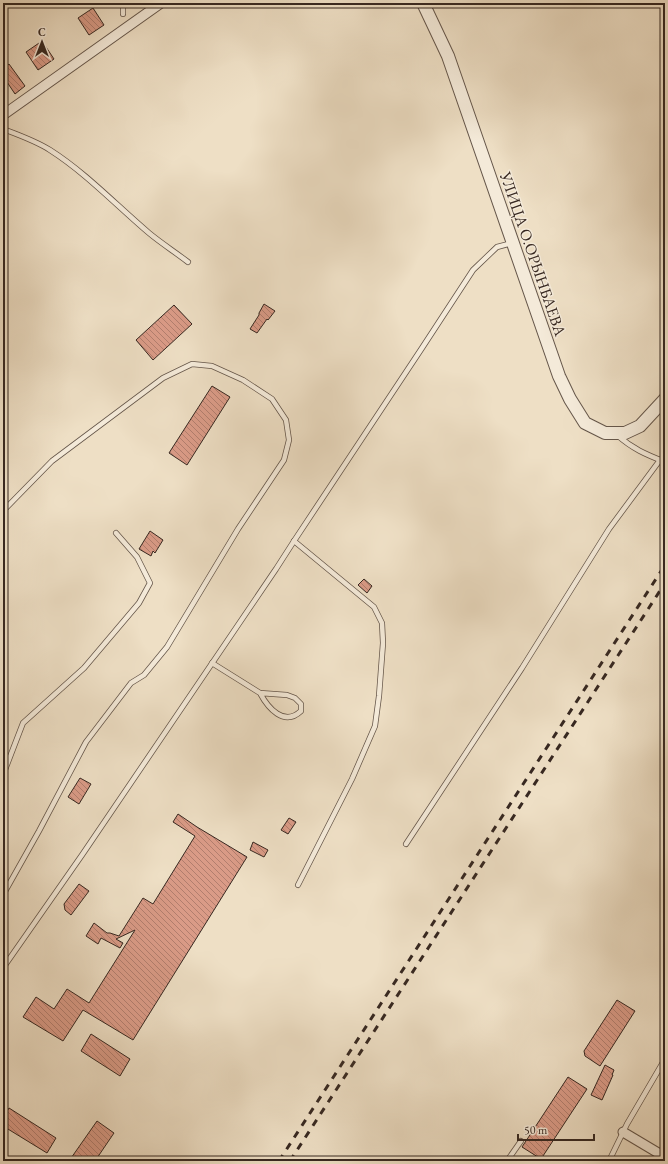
<svg xmlns="http://www.w3.org/2000/svg" width="668" height="1164" viewBox="0 0 668 1164" font-family="'EB Garamond',serif">
	<defs>
		<pattern id="building-back-hatch" width="6" height="6" patternUnits="userSpaceOnUse"><rect width="6" height="6" fill="#da9b87"/><path d="M-1 5l2 2M0 0l6 6M5-1l2 2" fill="none" stroke="#b27e6e"/></pattern>
	</defs>
	<rect width="100%" height="100%" fill="#eedfc5"/>
	<filter id="stains"><feTurbulence type="fractalNoise" baseFrequency=".005" numOctaves="4"/><feColorMatrix values="0 0 0 0 .2 0 0 0 0 .09 0 0 0 0 .02 0 0 0 .5 -.17"/></filter>
	<radialGradient id="worn" r=".72"><stop offset=".6" stop-color="#630" stop-opacity="0"/><stop offset="1" stop-color="#630" stop-opacity=".3"/></radialGradient>
	<g fill="url(#building-back-hatch)" stroke="#372821">
		<path d="M93,8L104,25L89,35L78,18Z"/>
		<path d="M42,41L54,59L38,70L26,52Z"/>
		<path d="M9,64L25,86L15,94L3,76V69Z"/>
		<path d="M264,304L275,311L268,320L267,319L257,333L250,329L259,315V313Z"/>
		<path d="M174,305L192,324L153,360L136,340Z"/>
		<path d="M212,386L230,397L187,465L169,453Z"/>
		<path d="M150,531L163,540L155,553L153,551L151,556L139,549Z"/>
		<path d="M364,579L372,586L367,593L358,585Z"/>
		<path d="M80,778L91,784L79,804L68,797Z"/>
		<path d="M178,814L197,827L247,857L133,1040L83,1010L63,1041L23,1017L36,997L54,1009L67,989L89,1003L135,930L116,939L123,943L120,948L101,938L98,944L86,936L94,923L107,933H110L119,936L143,898L153,904L195,836L173,822Z"/>
		<path d="M289,818L296,822L288,834L281,830Z"/>
		<path d="M253,842L268,850L264,857L250,850Z"/>
		<path d="M79,884L89,891L71,915L65,910L64,904Z"/>
		<path d="M617,1000L635,1011L600,1066L585,1056L584,1051Z"/>
		<path d="M91,1034L130,1059L120,1076L81,1051Z"/>
		<path d="M605,1065L614,1070L612,1075H613L602,1100L591,1095Z"/>
		<path d="M568,1077L587,1089L541,1159L522,1147Z"/>
		<path d="M9,1108L56,1138L47,1153L3,1126V1118Z"/>
		<path d="M97,1121L114,1133L95,1161H69Z"/>
	</g>
	<g fill="none" stroke-linecap="round" stroke-linejoin="round">
		<defs>
			<g id="service">
				<path d="M123,3V14"/>
				<path d="M3,129C19,135 36,141 50,150C86,173 116,205 149,233C161,243 175,252 188,262"/>
				<path d="M617,435C633,449 645,454 665,462"/>
				<path d="M3,511L52,461L163,378L192,364L212,366L243,380L272,399L286,420L289,440L284,460L238,529L167,647L144,675L131,683L86,742L39,831L3,895"/>
				<path d="M294,541L374,607L382,623L383,643L379,696L375,726L352,779L298,885"/>
				<path d="M212,663L260,693L287,695L295,698L301,704V711C284,727 268,708 260,693"/>
				<path d="M3,775L23,723L84,668L139,603L150,583L137,557L116,533"/>
				<path d="M406,844L522,668L609,529L660,460"/>
				<path d="M3,968L82,855L276,569L294,541L422,348L473,270L497,247L512,243"/>
				<path d="M507,1161L521,1141"/>
				<path d="M609,1161L627,1124L665,1059"/>
			</g>
			<g id="minor">
				<path d="M3,115L161,3"/>
				<path d="M623,1132L665,1157"/>
			</g>
			<path id="tertiary" d="M423,3L448,56L559,376L570,399L585,423L605,433H625L640,426L665,399"/>
		</defs>
		<use href="#service" stroke="#65564a" stroke-width="6"/>
		<use href="#minor" stroke="#65564a" stroke-width="11"/>
		<use href="#tertiary" stroke="#65564a" stroke-width="14"/>
		<use href="#service" stroke="#f4ead9" stroke-width="4.5"/>
		<use href="#minor" stroke="#f4ead9" stroke-width="9"/>
		<use href="#tertiary" stroke="#f4ead9" stroke-width="12"/>
		<g stroke="#372821" stroke-width="3" stroke-dasharray="7 7" stroke-linecap="butt">
			<path d="M279,1161L665,565"/>
			<path d="M290,1161L665,583"/>
		</g>
	</g>
	<g text-anchor="middle" dominant-baseline="central" stroke-width="3" stroke-linejoin="round" paint-order="stroke">
		<g font-size="16" fill="#372821" stroke="#f4ead9">
			<text transform="translate(533 254) rotate(71)">УЛИЦА О.ОРЫНБАЕВА</text>
		</g>
	</g>
	<rect width="668" height="1164" fill="none" stroke="#eedfc5" stroke-width="16"/>
	<rect x="4" y="4" width="660" height="1156" fill="none" stroke="#372821" stroke-width="2"/>
	<rect x="8" y="8" width="652" height="1148" fill="none" stroke="#372821"/>
	<g transform="translate(42 42)" stroke="#f4ead9" stroke-width="3" paint-order="stroke">
	<path d="M0-3L7 15L0 10L-7 15Z" fill="#372821"/>
	<text y="-6" font-size="11" font-weight="bold" text-anchor="middle" fill="#372821">С</text>
	</g>
	<path d="M518 1134v6h76v-6" fill="none" stroke="#372821" stroke-width="2"/>
	<text x="524" y="1134" font-size="12" fill="#372821" stroke="#f4ead9" stroke-width="3" paint-order="stroke">50 m</text>
	<rect width="100%" height="100%" filter="url(#stains)"/>
	<rect width="100%" height="100%" fill="url(#worn)"/>
</svg>
